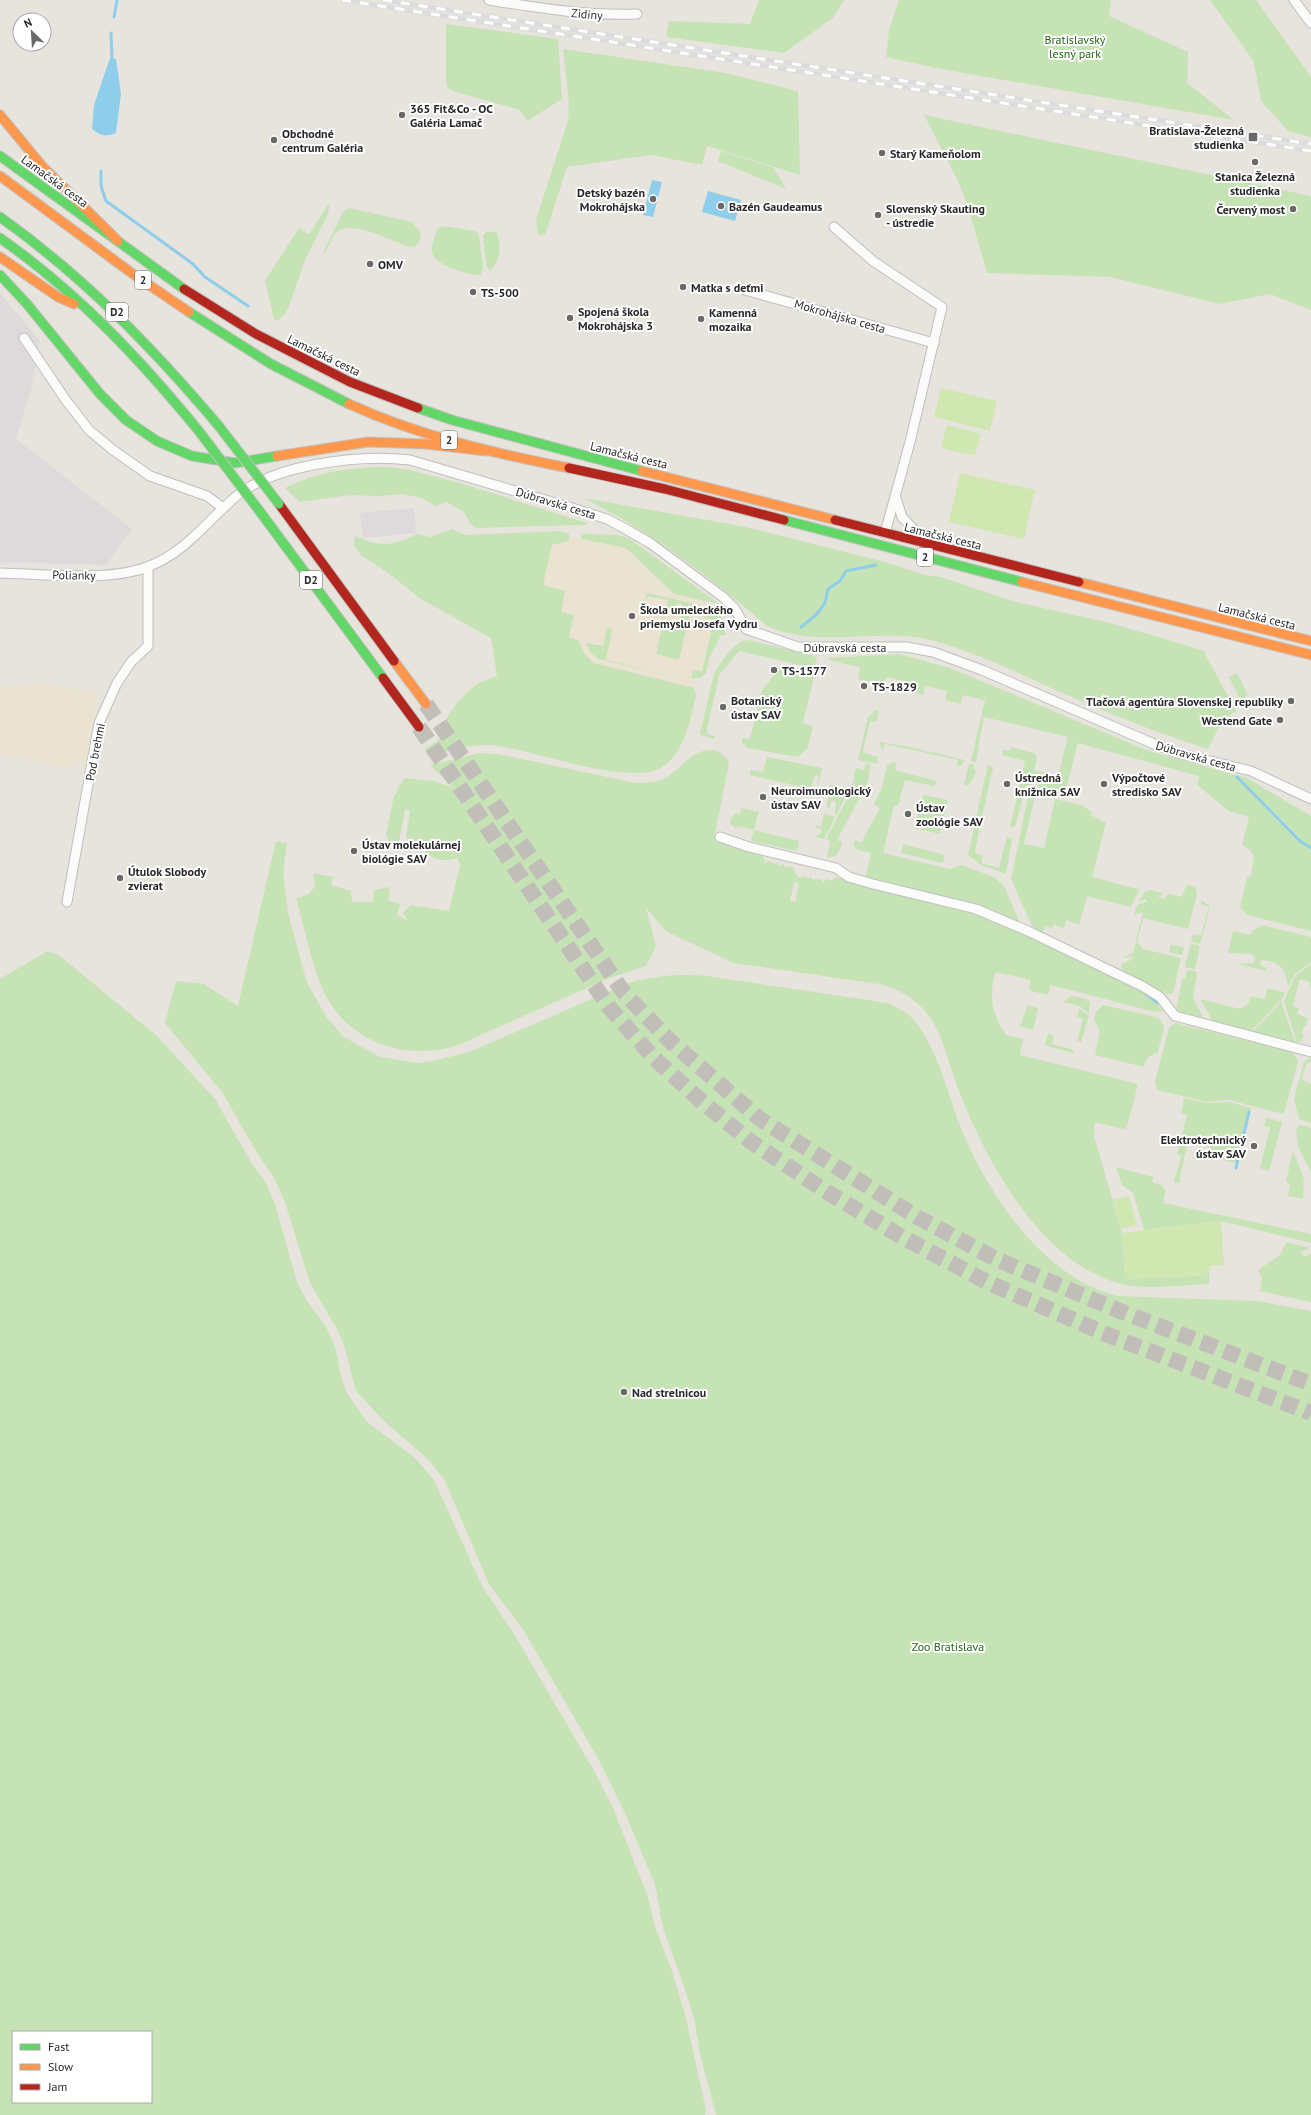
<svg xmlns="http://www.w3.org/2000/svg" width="1311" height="2115" viewBox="0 0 1311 2115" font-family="'PT Sans',sans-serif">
	<rect width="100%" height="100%" fill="#e7e3dd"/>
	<g fill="#dedadc">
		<path d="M0,293L40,341L31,389L16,439L132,529L106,565L0,562Z"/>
		<path d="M414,508L416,533L363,538L360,513Z"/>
	</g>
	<g fill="#ebe3d1">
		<path d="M576,537L627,542L708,604L707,610L714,619L702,671L696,670L692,687L589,674L540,595L552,545Z"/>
		<path d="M43,683L98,692L86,765L72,762L71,769L0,755V687Z"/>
	</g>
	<g fill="#c6e3b5" fill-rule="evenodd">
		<path d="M759,0H844L833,18L784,53L666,37L669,21L750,24Z"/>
		<path d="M899,0H1111L1109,16L1188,52L1187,83L1234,120L941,69L886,57L889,30Z"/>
		<path d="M1210,0H1256L1311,77V137L1288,131L1261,101L1254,62Z"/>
		<path d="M446,24L558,39L562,99L527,121L520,110L453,91L447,87L446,80Z"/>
		<path d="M563,49L726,73L798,91L800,175L707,146L702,165L651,155L567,167L545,235L538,234L536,220L568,121L569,104Z"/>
		<path d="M924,115L1311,196V310L1270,294L1220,304L1110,277L987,273L968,207L958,181Z"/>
		<path d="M721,151L774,168L786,189L718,161Z"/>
		<path d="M330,202L328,214L305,260L288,309L284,315L277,321L274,319L265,281L299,228L309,234Z"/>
		<path d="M349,208L408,221C420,227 425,235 416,246L409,247C392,241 352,219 337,232C330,238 329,251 322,255L343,212Z"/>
		<path d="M445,226L475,231L479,235L483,267L481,275C470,276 438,266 433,255C430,248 433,243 435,236C436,230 438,227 445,226Z"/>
		<path d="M486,232H497C501,247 501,260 490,271L486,265L483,236Z"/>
		<path d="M390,467L410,470L463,484L587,523L585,525L476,528L471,525L464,512L446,502L435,506L422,498L402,494L380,496L351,495L300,502L285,488C315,472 355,466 390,467Z"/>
		<path d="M584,498L746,527L881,561L925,575L941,577L1012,601L1110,623L1205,651V654L1236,711L1222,721L1208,749C1157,733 1108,713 1058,691C1018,673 977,653 935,641C880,626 820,650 767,626C710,577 651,532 584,498Z"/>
		<path d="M452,529L465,535L559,531L569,534V541L552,545L543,585L565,591L561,612L574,615L569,637L579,641L584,653L594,663L694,688L696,695C690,720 686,748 665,765C634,791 527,746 487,745C468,745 446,752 427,756L425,748C449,738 439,730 449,714C454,706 471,687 479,683C485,680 491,678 497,676L491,638L421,599L387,572L361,555L354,545L355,535C376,548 396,546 417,534L431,537Z"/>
		<path d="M584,534L618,535L630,539L719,604L674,594L626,548L582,539L581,536Z"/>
		<path d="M647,593L700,605L698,616L690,614L679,660L656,654L663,623L678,626L682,604L677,603L674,613L666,611L668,600L648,596L645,606L644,605Z"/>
		<path d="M706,609L720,613L726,635H721L709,659L706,673L700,678H691L693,670L702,671L714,620L704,617Z"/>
		<path d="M607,628L612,629L606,660L683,679L598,659L590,652L586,643L603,646Z"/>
		<path d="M749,640L811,655L817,658L815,666L812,668L739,651L719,675L707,729V734L715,736V739L701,735L700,733L714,674C721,662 735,640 749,640Z"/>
		<path d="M899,654L950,668L1149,751L1247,778L1311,816V931L1247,915L1240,907L1247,877L1251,876C1253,859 1259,854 1242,845L1249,817L1229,811L1197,785L1199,776L1078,743L1064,798L1053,795L1054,792L1037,788L1024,844L1044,848L1055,799L1081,805L1092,812L1091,815L1106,823L1092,877L1138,889L1139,887V890L1131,907L1087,896L1079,925L1067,920L1063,929L1054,924L1052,929L1046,926L1041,934L1031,924L1011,879L1029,792L1036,786L1050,782L1048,778L1025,787L1016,824L1014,827H1010L1025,761L1002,755L1003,750L1010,751L1011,747L1034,753L1037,757L1034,770L1058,776L1068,737L984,717C980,732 979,747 976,762L971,761L985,700L963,695L961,704L945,700L947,691L925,686L923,695L906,691L908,682L886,677L884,686L872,684V682L858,679L860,667L832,661L828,658Z"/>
		<path d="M779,669L814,677L803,723L813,726L808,748L798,757L747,748L742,742V738L750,739L762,690Z"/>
		<path d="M1237,673L1248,695L1240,699L1229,677Z"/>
		<path d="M876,710L879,711L876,722L870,721L863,752L877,757L878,764L858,760L868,717Z"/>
		<path d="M880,742L911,747L932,753L933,752L964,760L962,765L957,767L958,760L885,744L883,751L880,745Z"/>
		<path d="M708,750C719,750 725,754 729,764L715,833L718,840L761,852L765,863L769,861L775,864L778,863L780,866L783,864L785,867L792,866L798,878L806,876L807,879L811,877L812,880L816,878L818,880L821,879L823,882L827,879L832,881L835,877L975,913L997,922L1140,990L1156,1003L1163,1011L1155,1012L1051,985L1048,995L1031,991L1029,989L1031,980L996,972C988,996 992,1014 1006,1035L1023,1039L1020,1055L1138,1084L1127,1127L1123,1129L1095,1122L1094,1136L1122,1233L1125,1279L1209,1275V1284C1186,1285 1141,1290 1121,1284C1041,1263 987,1163 959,1091C941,1042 940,1005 885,985L734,963L667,932L646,908L656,946L646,966L607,979L456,1046C399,1062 340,1039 319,980C309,954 304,925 296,898L307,895L315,887L313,873L333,877L331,885L351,891L352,902H373L374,890L390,887L388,900L400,904L397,915L408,921L403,913L411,905L449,911L460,865L457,858C430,866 428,849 406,838L410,810H405L399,842L389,841L386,835L394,795L396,794L398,787L405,778L434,781L452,787L430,765L480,753L498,754L636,783C646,783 658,783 667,777C682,768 689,753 708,750ZM794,882L799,883L795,902L790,901Z"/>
		<path d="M767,757L822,768L818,787L819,777L816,774L810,789L750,775L751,770L763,772Z"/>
		<path d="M893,762L896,763L895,770L936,781L934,786L905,780L898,806L894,805L883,853L950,869L961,865L994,877L1004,886L1020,923L966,902L865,878L871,853L855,849L853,844L855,840L861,843L880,808L874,804L881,790L887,766Z"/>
		<path d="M866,764L871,765L867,784L837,840L843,843L836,856L827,858L830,840L826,839L851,791L856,768L864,770Z"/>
		<path d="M969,764H974L973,769H976C975,776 972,781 967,786L964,785Z"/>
		<path d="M988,765L993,768L981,821L979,823L975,822Z"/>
		<path d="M831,785L849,790L824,839L815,837L822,832L821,829L816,828L817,825L821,827L824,814L827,815V817L828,815L834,816L835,819L836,802L832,800L829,808L826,807Z"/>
		<path d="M923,795L948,800L940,834L914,828Z"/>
		<path d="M741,808L759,812L754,830L799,841L796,851L751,841L754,830L737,826L736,829L730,823L732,816L736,813L740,814Z"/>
		<path d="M975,824L980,826L975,852L976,854L983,856L981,863L999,868L1007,837L1012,839L1006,874L981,865L968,855Z"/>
		<path d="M276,841L287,843L283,874L288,913L307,983L327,1018L344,1037L380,1057L417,1063L433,1061L469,1052L629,983C659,975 682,973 714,977L888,1003C896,1007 903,1010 909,1015C934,1037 948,1094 960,1125C985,1191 1045,1281 1119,1296L1257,1301L1311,1311V2115H716L700,2054L694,2019L686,1992L663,1928L655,1884L625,1813L600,1762L524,1631L489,1584L445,1481L429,1460L385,1422L356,1391L344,1345L337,1329L310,1283L285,1202L274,1178L256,1151L222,1092L165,1023L176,981L204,984L238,1006Z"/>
		<path d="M903,844L945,855L943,863L901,853Z"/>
		<path d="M1187,885L1195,887L1197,893L1188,929L1143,918L1137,942L1143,949L1181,958L1173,993L1167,994L1125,974L1121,967L1122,964L1131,960L1132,956L1125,958L1124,957L1133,953L1143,912L1134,915L1137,905L1146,902V899L1138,902L1145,892L1151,890L1163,893L1158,898L1163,899L1169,894L1181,897Z"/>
		<path d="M1202,900L1210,907L1200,944L1191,941L1193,934L1201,936L1209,907L1201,904Z"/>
		<path d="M1262,925L1311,937V962L1294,975L1288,987C1286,969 1281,962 1263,960L1260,961L1261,966L1266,968L1267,971L1237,964L1254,963L1255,958L1251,954L1228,953L1233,931L1251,935L1252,931Z"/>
		<path d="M1191,943L1200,946L1195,969L1185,967Z"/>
		<path d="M1171,944L1184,948L1182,955L1169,952Z"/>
		<path d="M48,951L60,956L157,1036L215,1099L252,1164L266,1183L275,1204L297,1282L306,1299L327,1329L335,1347L341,1376L347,1393L367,1422L414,1457L434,1480L482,1586L514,1634L593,1769L613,1808L648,1897L655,1927L672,1971L685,2014L706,2110L705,2115H0V979ZM13,2032H151V2102H13Z"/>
		<path d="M1311,964V988L1309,987L1310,982L1300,979L1293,1006L1299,1008L1297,1014L1308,1018L1306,1026H1304L1301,1034L1304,1035L1302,1040L1297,1043L1284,1001L1295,976Z"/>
		<path d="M1187,970L1195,971L1197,975L1193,998L1205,1021L1179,1014L1176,1010L1183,978H1185Z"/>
		<path d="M1267,988L1285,993L1282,999L1250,1032L1214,1023L1200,999L1240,1009L1248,1004L1251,996L1265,999Z"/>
		<path d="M1071,996L1086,999L1090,1002L1089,1014L1080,1006L1063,1002Z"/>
		<path d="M1282,1001V1005L1296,1044L1252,1032Z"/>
		<path d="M1028,1005L1038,1008L1033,1030L1020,1026Z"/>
		<path d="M1103,1005L1156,1017L1160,1020L1164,1027L1158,1052L1147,1058L1144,1067L1095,1055L1100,1031L1094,1020L1096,1012Z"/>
		<path d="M1079,1008L1089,1016L1081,1042L1077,1041L1083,1018L1077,1017Z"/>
		<path d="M1175,1023L1293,1052L1298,1061L1284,1114L1229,1100L1207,1102L1157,1090L1155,1081L1169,1028Z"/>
		<path d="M1048,1034L1054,1035L1052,1044L1074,1050L1073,1053L1047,1046L1045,1043Z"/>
		<path d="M1311,1057V1061L1306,1064L1302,1078L1306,1082L1311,1084V1123L1299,1119L1294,1099L1304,1062Z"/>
		<path d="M1184,1098L1207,1103L1229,1102L1251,1108L1237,1164L1209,1156L1211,1148L1188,1141L1179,1183L1174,1182L1181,1156L1177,1154L1187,1115L1181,1113Z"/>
		<path d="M1266,1118L1282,1122L1269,1171L1260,1168L1270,1128L1264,1126Z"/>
		<path d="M1302,1125L1311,1128V1172C1304,1158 1292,1141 1298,1126Z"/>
		<path d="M1293,1151L1304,1179L1303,1199L1288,1196L1290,1184L1286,1181Z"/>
		<path d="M1116,1167L1154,1177L1152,1182L1161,1185L1166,1191L1163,1203L1311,1234V1243L1221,1221L1144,1230L1133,1193L1122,1185Z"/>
		<path d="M1286,1242L1310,1248L1301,1252L1304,1257L1311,1254V1302L1260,1291L1262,1277L1258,1270L1280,1255Z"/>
	</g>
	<g fill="#d1e7b2">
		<path d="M941,388L997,401L990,431L934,417Z"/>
		<path d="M947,425L981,434L975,456L941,448Z"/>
		<path d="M960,473L1035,490L1024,539L949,522Z"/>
		<path d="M1129,1196L1137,1225L1121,1229L1113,1200Z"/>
		<path d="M1221,1221L1224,1265L1210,1266L1209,1275L1125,1279L1122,1233Z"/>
	</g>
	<g fill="#8fceea">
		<path d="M110,58L116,59L121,94L116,133C106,137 101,136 92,129L94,105Z"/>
		<path d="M652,180L662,182L653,217L643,215Z"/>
		<path d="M708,191L741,200L735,221L702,212Z"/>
	</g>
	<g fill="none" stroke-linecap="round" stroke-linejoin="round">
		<g stroke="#8fceea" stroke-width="3">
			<path d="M114,17L117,0"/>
			<path d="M111,33L112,59"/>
			<path d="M101,171V186L106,201L193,264L205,277L248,306"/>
			<path d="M801,627L816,615L825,603L828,589L840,581L846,571L876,565"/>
			<path d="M1237,777L1300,841L1311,848"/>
			<path d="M1146,994L1158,1003"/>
			<path d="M1236,1168L1249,1112"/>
		</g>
		<g stroke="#c1beb9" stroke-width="16" stroke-dasharray="16 8" stroke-linecap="butt">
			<path d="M426,704L624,993L670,1041L760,1119L917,1217L996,1259L1120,1311L1311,1384"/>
			<path d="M419,727L609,1007L654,1058L700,1100L750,1141L827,1192L904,1238L987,1282L1108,1335L1311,1413"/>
		</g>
		<defs>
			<g id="street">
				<path d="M489,0C539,8 587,16 637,14"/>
				<path d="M1294,0L1311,23"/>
				<path d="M834,227L873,261L942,307L910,442L885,533"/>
				<path d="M745,290L934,343"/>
				<path d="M24,338L65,399L89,430L113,450L150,476L207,496L223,508"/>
				<path d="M896,498L902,517L926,542"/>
				<path d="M0,573C43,574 108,582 147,567C183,554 205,524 232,500C270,464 360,454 410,460L569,507L607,519L622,527L650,543L723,597L735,609L746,629L798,647H906L933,652L982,670L1154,744L1177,753L1251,771L1311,799"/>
				<path d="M720,837L749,847L836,868L849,877L873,884L976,909L1028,931L1142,986L1160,997L1175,1016L1311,1052"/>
				<path d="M67,902L99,723L117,683L131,662L148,646V567"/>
			</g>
			<g id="fast">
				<path d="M0,156L184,289"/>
				<path d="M0,217C84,277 151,346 218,425"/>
				<path d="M0,238C77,292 139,358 198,430"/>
				<path d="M0,275L27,304L100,394L126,420L157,441L192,456L235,463L277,456"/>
				<path d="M189,312L271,364L349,404"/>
				<path d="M418,408L452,420L642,471"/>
				<path d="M261,513L383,678"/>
				<path d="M784,520L1022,582"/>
			</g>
			<g id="slow">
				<path d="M0,115L43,167L118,241"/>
				<path d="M0,176L133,274L189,312"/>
				<path d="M0,257L58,297L74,304"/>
				<path d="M349,404C419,436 493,453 569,468"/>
				<path d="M277,456L368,442L426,444L486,451"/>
				<path d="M642,471L835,520"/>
				<path d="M1022,582L1311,655"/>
				<path d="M1079,582L1311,641"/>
				<path d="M394,661L426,704"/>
			</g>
			<g id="jam">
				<path d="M184,289L256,334L350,382L418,408"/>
				<path d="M569,468L665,489L784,520"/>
				<path d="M279,504L394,661"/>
				<path d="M835,520L1079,582"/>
				<path d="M383,678L419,727"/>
			</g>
		</defs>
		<use href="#street" stroke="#c0bfbf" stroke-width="11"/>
		<use href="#fast" stroke="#c3c2c0" stroke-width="11"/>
		<use href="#slow" stroke="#c3c2c0" stroke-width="11"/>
		<use href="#jam" stroke="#c3c2c0" stroke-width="11"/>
		<use href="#street" stroke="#fbfbfa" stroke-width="9"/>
		<use href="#fast" stroke="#63d668" stroke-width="9"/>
		<use href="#slow" stroke="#ff974d" stroke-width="9"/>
		<use href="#jam" stroke="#b3261e" stroke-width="9"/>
		<defs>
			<g id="rail">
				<path d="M342,0L1311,151"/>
				<path d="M383,0L1311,144"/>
			</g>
		</defs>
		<use href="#rail" stroke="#dcdcde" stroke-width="4.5"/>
		<use href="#rail" stroke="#fff" stroke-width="3" stroke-dasharray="9" stroke-linecap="butt"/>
		<defs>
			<g id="fast-bridge">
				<path d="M218,425L279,504"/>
				<path d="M198,430L261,513"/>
			</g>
		</defs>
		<use href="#fast-bridge" stroke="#c3c2c0" stroke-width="11" stroke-linecap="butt"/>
		<use href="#fast-bridge" stroke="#63d668" stroke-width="9"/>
	</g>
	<g fill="#6b6967" stroke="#fff" stroke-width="1.5">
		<circle cx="402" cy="115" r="4"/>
		<rect x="1248" y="132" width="10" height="10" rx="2"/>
		<circle cx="274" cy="140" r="4"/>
		<circle cx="882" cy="153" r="4"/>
		<circle cx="1255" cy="162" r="4"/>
		<circle cx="653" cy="199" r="4"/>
		<circle cx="721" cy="206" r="4"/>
		<circle cx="1293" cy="209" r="4"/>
		<circle cx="878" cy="215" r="4"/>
		<circle cx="370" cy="264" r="4"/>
		<circle cx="683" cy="287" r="4"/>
		<circle cx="473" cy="292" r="4"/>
		<circle cx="570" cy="318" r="4"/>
		<circle cx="701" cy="319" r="4"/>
		<circle cx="632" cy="616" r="4"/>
		<circle cx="774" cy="670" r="4"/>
		<circle cx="864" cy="686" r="4"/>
		<circle cx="1291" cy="701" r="4"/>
		<circle cx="723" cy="707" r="4"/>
		<circle cx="1280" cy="720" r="4"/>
		<circle cx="1007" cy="784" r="4"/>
		<circle cx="1104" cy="784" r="4"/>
		<circle cx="763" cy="797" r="4"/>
		<circle cx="908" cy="814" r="4"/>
		<circle cx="354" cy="851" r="4"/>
		<circle cx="120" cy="878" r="4"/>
		<circle cx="1254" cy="1146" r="4"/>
		<circle cx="624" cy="1392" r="4"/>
	</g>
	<g text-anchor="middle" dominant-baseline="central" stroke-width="4" stroke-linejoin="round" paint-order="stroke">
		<g fill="#fff" stroke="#686868" stroke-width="1">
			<rect x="135" y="271" width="16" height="18" rx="3"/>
			<rect x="106" y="303" width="22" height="18" rx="3"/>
			<rect x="441" y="431" width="16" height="18" rx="3"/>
			<rect x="917" y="548" width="16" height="18" rx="3"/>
			<rect x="300" y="571" width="22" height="18" rx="3"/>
		</g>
		<g font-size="11" font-weight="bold" fill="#282828">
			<text x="143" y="280">2</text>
			<text x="117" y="312">D2</text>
			<text x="449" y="440">2</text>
			<text x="925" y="557">2</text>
			<text x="311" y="580">D2</text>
		</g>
		<g font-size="12" fill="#282828" stroke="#fff">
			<text transform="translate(587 14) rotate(5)">Zidiny</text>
			<text transform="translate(55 181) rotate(36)">Lamačská cesta</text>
			<text transform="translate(840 316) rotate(16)">Mokrohájska cesta</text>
			<text transform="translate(324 355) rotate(26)">Lamačská cesta</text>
			<text transform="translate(629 455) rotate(14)">Lamačská cesta</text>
			<text transform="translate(556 503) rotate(17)">Dúbravská cesta</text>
			<text transform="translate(943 536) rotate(14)">Lamačská cesta</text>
			<text transform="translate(74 575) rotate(1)">Polianky</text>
			<text transform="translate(1257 616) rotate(14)">Lamačská cesta</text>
			<text x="845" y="647">Dúbravská cesta</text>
			<text transform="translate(95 752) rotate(-79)">Pod brehmi</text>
			<text transform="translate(1196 756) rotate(16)">Dúbravská cesta</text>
		</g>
		<g font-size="12" fill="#246618" stroke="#fff">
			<text x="1075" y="39">Bratislavský<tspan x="1075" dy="14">lesný park</tspan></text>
			<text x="948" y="1646">Zoo Bratislava</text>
		</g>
		<g font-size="12" font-weight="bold" fill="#282828" stroke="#fff" text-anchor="start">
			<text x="410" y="108">365 Fit&amp;Co - OC<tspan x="410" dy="14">Galéria Lamač</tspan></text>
			<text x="1244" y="130" text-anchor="end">Bratislava-Železná<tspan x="1244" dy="14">studienka</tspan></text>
			<text x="282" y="133">Obchodné<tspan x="282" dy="14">centrum Galéria</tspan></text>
			<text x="890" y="153">Starý Kameňolom</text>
			<text x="1255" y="176" text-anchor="middle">Stanica Železná<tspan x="1255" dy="14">studienka</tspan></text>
			<text x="645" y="192" text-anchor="end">Detský bazén<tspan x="645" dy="14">Mokrohájska</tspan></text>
			<text x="729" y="206">Bazén Gaudeamus</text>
			<text x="886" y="208">Slovenský Skauting<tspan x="886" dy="14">- ústredie</tspan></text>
			<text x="1285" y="209" text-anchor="end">Červený most</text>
			<text x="378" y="264">OMV</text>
			<text x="691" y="287">Matka s deťmi</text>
			<text x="481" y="292">TS-500</text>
			<text x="578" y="311">Spojená škola<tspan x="578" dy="14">Mokrohájska 3</tspan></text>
			<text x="709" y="312">Kamenná<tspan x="709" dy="14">mozaika</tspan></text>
			<text x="640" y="609">Škola umeleckého<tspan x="640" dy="14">priemyslu Josefa Vydru</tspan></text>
			<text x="782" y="670">TS-1577</text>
			<text x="872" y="686">TS-1829</text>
			<text x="731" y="700">Botanický<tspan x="731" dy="14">ústav SAV</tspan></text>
			<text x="1283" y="701" text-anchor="end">Tlačová agentúra Slovenskej republiky</text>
			<text x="1272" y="720" text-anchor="end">Westend Gate</text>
			<text x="1015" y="777">Ústredná<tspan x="1015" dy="14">knižnica SAV</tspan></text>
			<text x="1112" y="777">Výpočtové<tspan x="1112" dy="14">stredisko SAV</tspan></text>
			<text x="771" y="790">Neuroimunologický<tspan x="771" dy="14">ústav SAV</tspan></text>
			<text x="916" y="807">Ústav<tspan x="916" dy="14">zoológie SAV</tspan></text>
			<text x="362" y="844">Ústav molekulárnej<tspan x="362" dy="14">biológie SAV</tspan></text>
			<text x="128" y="871">Útulok Slobody<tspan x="128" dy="14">zvierat</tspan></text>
			<text x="1246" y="1139" text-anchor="end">Elektrotechnický<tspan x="1246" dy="14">ústav SAV</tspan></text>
			<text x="632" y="1392">Nad strelnicou</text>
		</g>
	</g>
	<rect x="12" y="2031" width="140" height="72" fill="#ffffff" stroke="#a9a9a9"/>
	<rect x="20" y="2044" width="20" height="6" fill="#63d668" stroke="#a9a9a9"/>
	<text x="48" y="2051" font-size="12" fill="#282828">Fast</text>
	<rect x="20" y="2064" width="20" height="6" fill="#ff974d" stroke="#a9a9a9"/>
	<text x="48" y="2071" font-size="12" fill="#282828">Slow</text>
	<rect x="20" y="2084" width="20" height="6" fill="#b3261e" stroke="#a9a9a9"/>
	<text x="48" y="2091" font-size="12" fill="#282828">Jam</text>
	<g transform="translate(32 32) rotate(335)"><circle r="19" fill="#ffffff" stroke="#a9a9a9"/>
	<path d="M0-3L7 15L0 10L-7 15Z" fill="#6b6967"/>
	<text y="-6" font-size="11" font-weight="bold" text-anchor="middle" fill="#282828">N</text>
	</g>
</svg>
